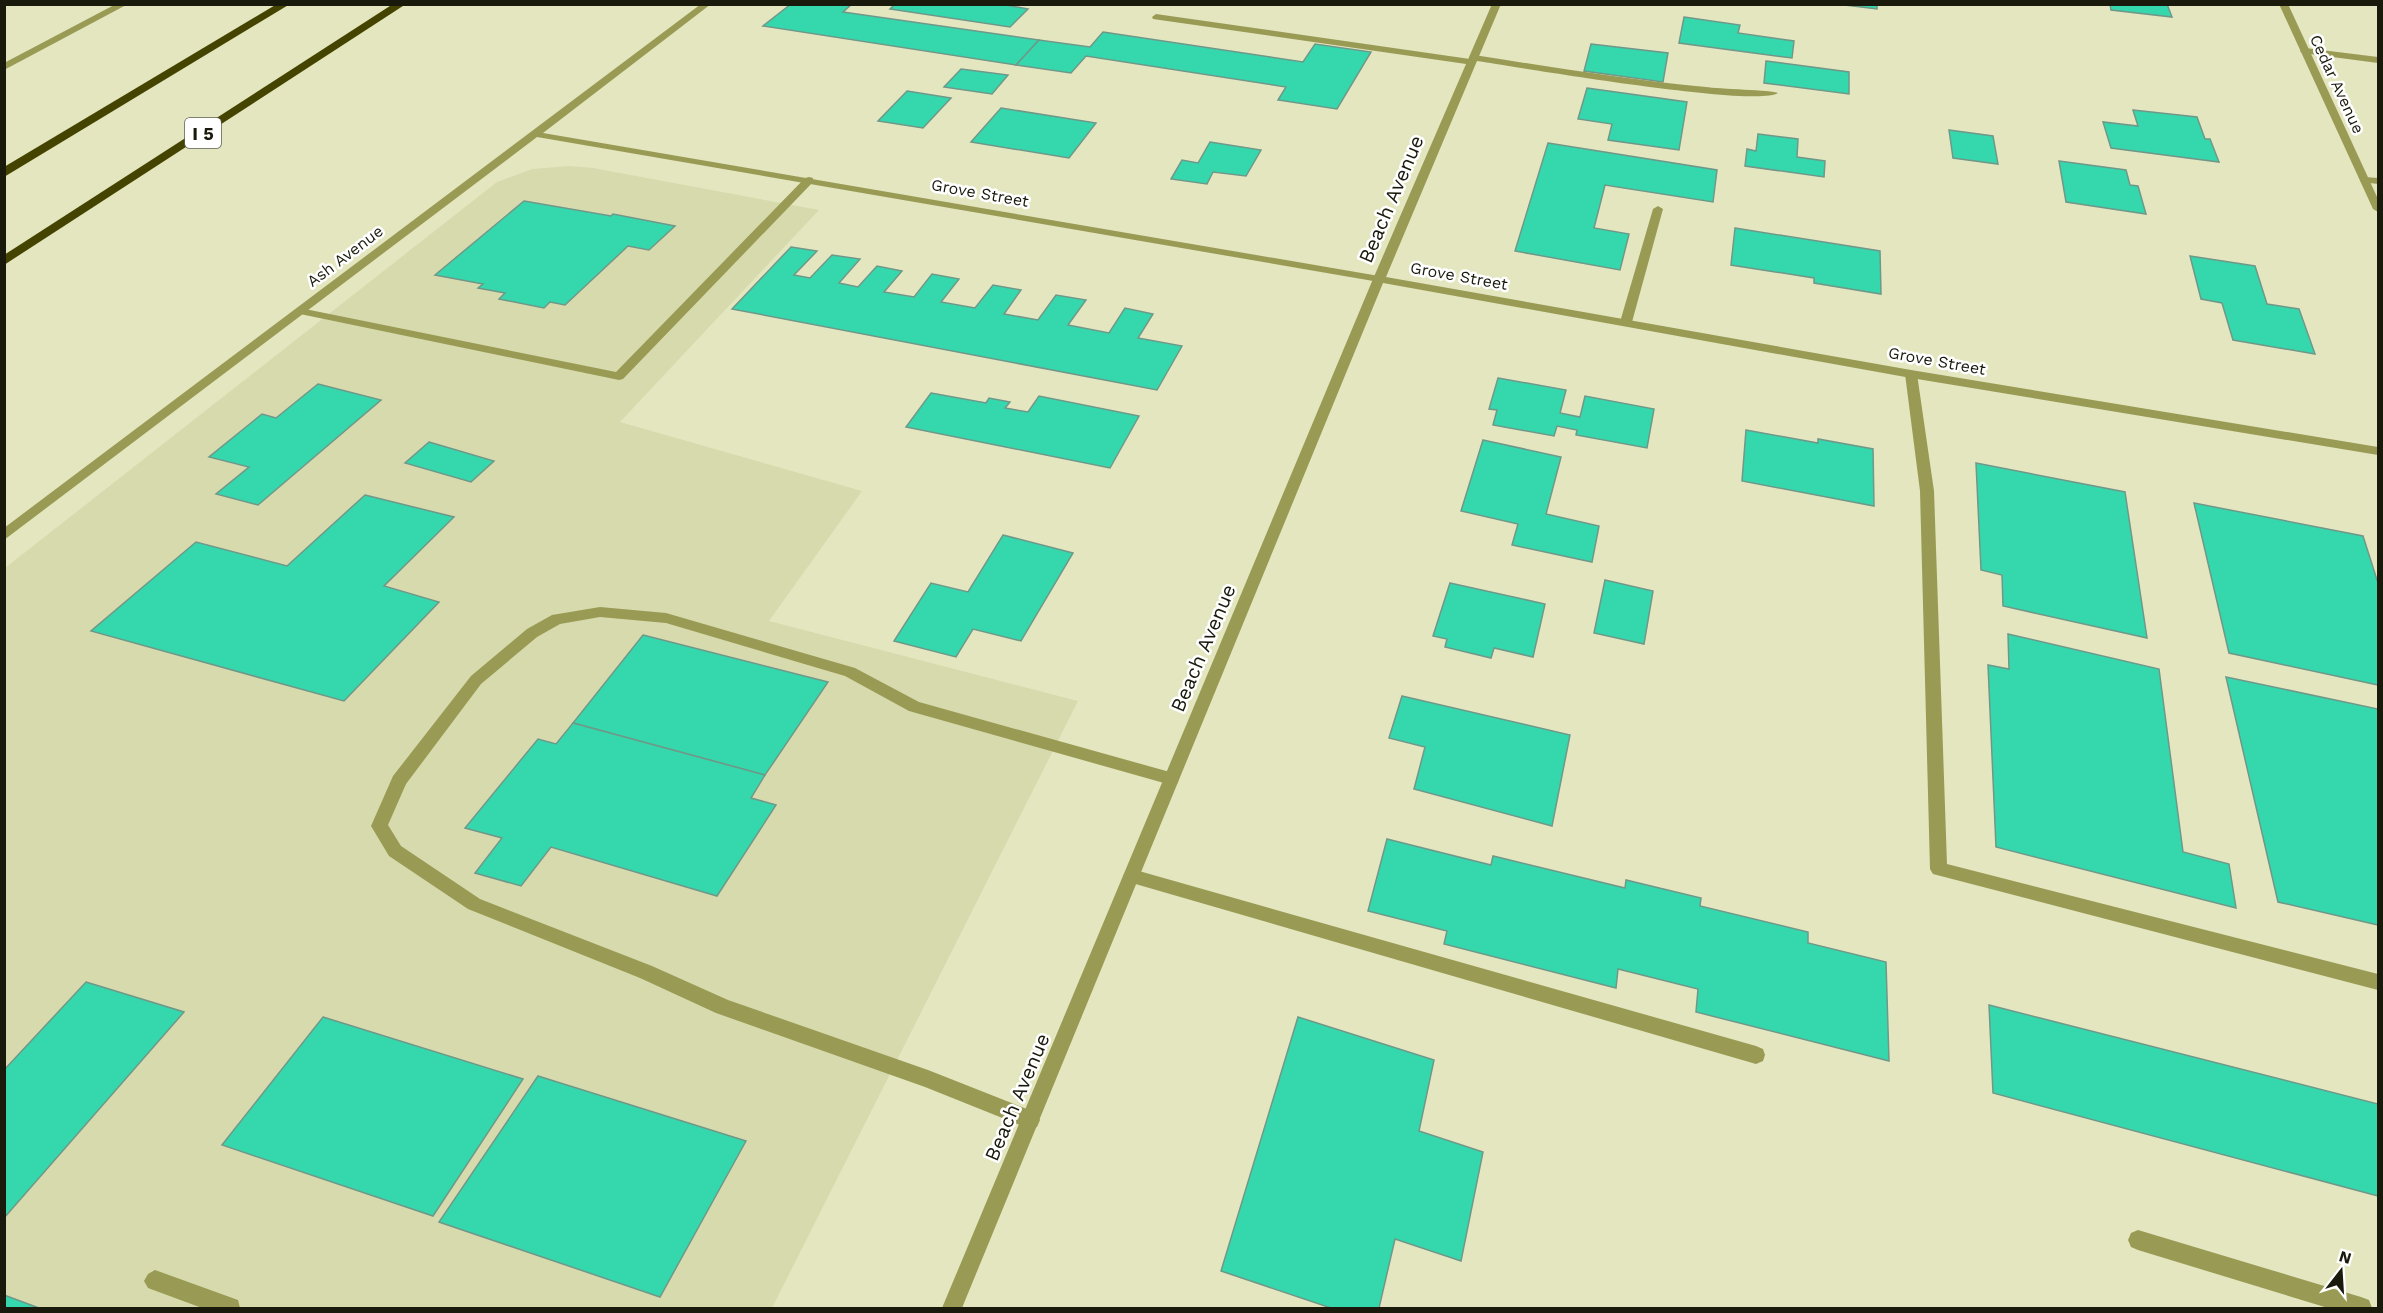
<svg xmlns="http://www.w3.org/2000/svg" width="2383" height="1313" viewBox="0 0 2383 1313" font-family="'Work Sans',sans-serif">
	<rect width="100%" height="100%" fill="#e4e6bf"/>
	<path fill="#d7daac" d="M569,166L593,168L819,210L620,422L862,491L769,621L1078,701L772,1308H5V568L497,182L532,169Z"/>
	<g fill="#35d8ac" stroke="#6f9889" stroke-width="1.5">
		<path d="M791,4H852L843,12L1039,40L1016,65L763,26Z"/>
		<path d="M895,4H1001L1028,9L1010,27L890,9Z"/>
		<path d="M1836,4H1877V9Z"/>
		<path d="M2110,4H2167L2172,17L2111,10Z"/>
		<path d="M1684,17L1740,25L1738,33L1794,41L1792,58L1679,43Z"/>
		<path d="M1103,32L1303,62L1315,44L1371,52L1337,109L1278,100L1286,87L1086,56L1071,73L1016,65L1039,40L1090,47Z"/>
		<path d="M1591,44L1668,53L1663,82L1584,71Z"/>
		<path d="M1766,61L1849,72V94L1764,83Z"/>
		<path d="M961,69L1008,75L992,94L944,87Z"/>
		<path d="M1587,88L1687,102L1679,150L1608,140L1612,124L1578,119Z"/>
		<path d="M907,91L951,98L923,128L878,121Z"/>
		<path d="M1001,108L1096,123L1069,158L971,142Z"/>
		<path d="M2133,110L2197,117L2205,139H2210L2219,162L2111,148L2103,122L2138,126Z"/>
		<path d="M1949,130L1993,136L1998,164L1953,158Z"/>
		<path d="M1758,134L1798,139L1797,157L1825,161L1824,177L1745,166L1747,149L1756,151Z"/>
		<path d="M1210,142L1261,150L1246,176L1213,172L1207,184L1171,179L1182,160L1198,163Z"/>
		<path d="M1548,143L1717,170L1713,202L1605,185L1594,228L1629,234L1620,270L1515,251Z"/>
		<path d="M2059,161L2126,170L2130,185L2138,186L2146,214L2066,202Z"/>
		<path d="M524,201L611,216L613,214L675,226L649,250L628,246L565,305L550,302L544,308L499,299L505,293L478,288L483,284L435,275Z"/>
		<path d="M1735,228L1880,251L1881,294L1814,283V278L1731,265Z"/>
		<path d="M791,247L817,251L794,275L810,278L832,255L860,259L839,283L858,287L877,266L902,271L884,292L914,297L932,274L959,279L941,302L975,308L993,285L1021,290L1004,314L1038,320L1056,295L1086,300L1068,325L1109,333L1125,308L1153,314L1138,338L1182,346L1157,390L732,309Z"/>
		<path d="M2190,256L2255,266L2267,304L2299,309L2315,354L2233,340L2222,303L2201,299Z"/>
		<path d="M1498,378L1566,390L1560,413L1580,417L1585,396L1654,409L1647,448L1576,435L1577,430L1557,426L1554,436L1493,425L1497,410L1489,409Z"/>
		<path d="M318,384L381,400L258,505L216,494L249,467L209,457L262,414L276,418Z"/>
		<path d="M931,393L986,403L989,398L1010,402L1005,408L1028,412L1039,396L1139,416L1110,468L906,427Z"/>
		<path d="M1746,430L1818,443V439L1873,449L1874,506L1742,481Z"/>
		<path d="M1483,440L1561,457L1546,514L1599,526L1592,562L1512,545L1518,524L1461,511Z"/>
		<path d="M429,442L494,461L471,482L405,463Z"/>
		<path d="M1976,463L2125,492L2147,638L2003,606L2002,575L1981,570Z"/>
		<path d="M365,495L454,517L384,586L439,602L344,701L91,631L196,542L287,566Z"/>
		<path d="M2194,503L2363,536L2378,583V685L2229,653Z"/>
		<path d="M1003,535L1073,553L1021,641L973,629L956,657L894,641L931,583L968,592Z"/>
		<path d="M1605,580L1653,591L1644,644L1594,633Z"/>
		<path d="M1450,583L1545,604L1533,657L1494,648L1491,658L1445,647L1447,639L1433,636Z"/>
		<path d="M2008,634L2159,669L2183,852L2229,864L2236,908L1996,847L1988,665L2009,669Z"/>
		<path d="M643,635L828,682L765,775L573,723Z"/>
		<path d="M2226,677L2378,709V925L2278,902Z"/>
		<path d="M1402,696L1570,735L1552,826L1414,789L1425,747L1389,738Z"/>
		<path d="M573,723L765,775L751,798L776,805L717,896L551,847L521,886L475,873L502,838L465,828L538,739L556,744Z"/>
		<path d="M1387,839L1491,865L1493,856L1625,888L1626,880L1701,898L1700,906L1808,932V943L1886,962L1889,1061L1696,1012L1698,989L1618,969L1616,988L1444,944L1447,931L1368,911Z"/>
		<path d="M86,982L184,1012L4,1218V1070Z"/>
		<path d="M1989,1005L2378,1104V1196L1993,1093Z"/>
		<path d="M323,1017L523,1079L433,1216L222,1145Z"/>
		<path d="M1298,1017L1434,1060L1419,1131L1483,1152L1461,1261L1395,1239L1379,1308H1331L1221,1271Z"/>
		<path d="M538,1076L746,1141L660,1297L439,1222Z"/>
		<path d="M4,1295L39,1308H4Z"/>
	</g>
	<g fill="none" stroke-linecap="round" stroke-linejoin="round">
		<g fill="#999b55" fill-rule="evenodd">
			<path d="M1156,14L1470,59L1474,55C1551,67 1628,80 1706,87C1717,89 1773,90 1778,93C1757,108 1518,67 1477,61L1473,65L1153,19L1152,17Z"/>
			<path d="M2305,48L2378,57V63L2302,53L2300,51Z"/>
			<path d="M809,177L813,178V182L623,379L619,380L300,314L294,311L300,308L616,372L805,178Z"/>
			<path d="M2365,177L2378,178V184L2361,182L2360,180Z"/>
			<path d="M1658,206L1663,209L1632,322L1626,326L1622,324L1620,322L1653,209Z"/>
			<path d="M1911,370L1917,374L1934,491L1947,864L2378,974V990L1933,874L1930,869L1920,491L1905,374Z"/>
			<path d="M600,607L666,613L855,668L919,702L1177,774L1179,779L1177,784L1171,785L909,711L845,676L666,623L600,617L560,624L537,637L481,684L406,784L388,825L401,846L480,899L652,966L728,1000L928,1070L1037,1113L1040,1120L1037,1127L1030,1129L925,1087L716,1013L640,978L468,909L389,856L371,826L393,776L471,676L527,629L552,615Z"/>
			<path d="M1132,869L1756,1046L1763,1049L1765,1055L1763,1061L1756,1064L1132,883L1126,881L1123,876L1126,871Z"/>
			<path d="M2138,1230L2361,1297L2369,1300L2372,1308H2328L2138,1250L2131,1247L2128,1240L2131,1233Z"/>
			<path d="M155,1270L238,1300L240,1308H202L148,1288L144,1281L148,1274Z"/>
		</g>
		<g fill="#999b55" fill-rule="evenodd">
			<path d="M116,4H128L4,70V63Z"/>
			<path d="M701,4H711L543,133L1379,276L1385,279L1379,282L537,137L4,540V528Z"/>
		</g>
		<g fill="#999b55" fill-rule="evenodd">
			<path d="M1492,4H1501L1386,277L1911,370L2378,447V455L1911,378L1383,283L962,1308H942L1373,279Z"/>
			<path d="M2279,4H2288L2378,199V212L2373,209Z"/>
		</g>
		<g fill="#440" fill-rule="evenodd">
			<path d="M277,4H290L4,177V167Z"/>
			<path d="M393,4H406L4,265V255Z"/>
		</g>
	</g>
	<g text-anchor="middle" dominant-baseline="central" stroke-width="5" stroke-linejoin="round" paint-order="stroke">
		<g font-size="16" fill="#191a0c" stroke="#fff">
			<text transform="translate(2337 84) rotate(65)">Cedar Avenue</text>
			<text transform="translate(980 193) rotate(10)">Grove Street</text>
			<text transform="translate(345 256) rotate(-37)">Ash Avenue</text>
			<text transform="translate(1459 276) rotate(10)">Grove Street</text>
			<text transform="translate(1937 361) rotate(10)">Grove Street</text>
		</g>
		<rect fill="#fff" stroke="#5e5f55" stroke-width="1.5" x="185" y="118" width="36" height="30" rx="4.5"/>
		<g font-size="18" font-weight="bold" fill="#191a0c">
			<text x="203" y="133">I 5</text>
		</g>
		<g font-size="20" fill="#191a0c" stroke="#fff">
			<text transform="translate(1391 199) rotate(-67)">Beach Avenue</text>
			<text transform="translate(1203 648) rotate(-67)">Beach Avenue</text>
			<text transform="translate(1017 1097) rotate(-67)">Beach Avenue</text>
		</g>
	</g>
	<rect width="2383" height="1313" fill="none" stroke="#191a0c" stroke-width="12"/>
	<g transform="translate(2341 1271) rotate(17)" stroke="#ffffff" stroke-width="4.5" paint-order="stroke">
	<path d="M0-4.5L10 22L0 15L-10 22Z" fill="#191a0c"/>
	<text y="-9" font-size="16" font-weight="bold" text-anchor="middle" fill="#191a0c">N</text>
	</g>
</svg>
